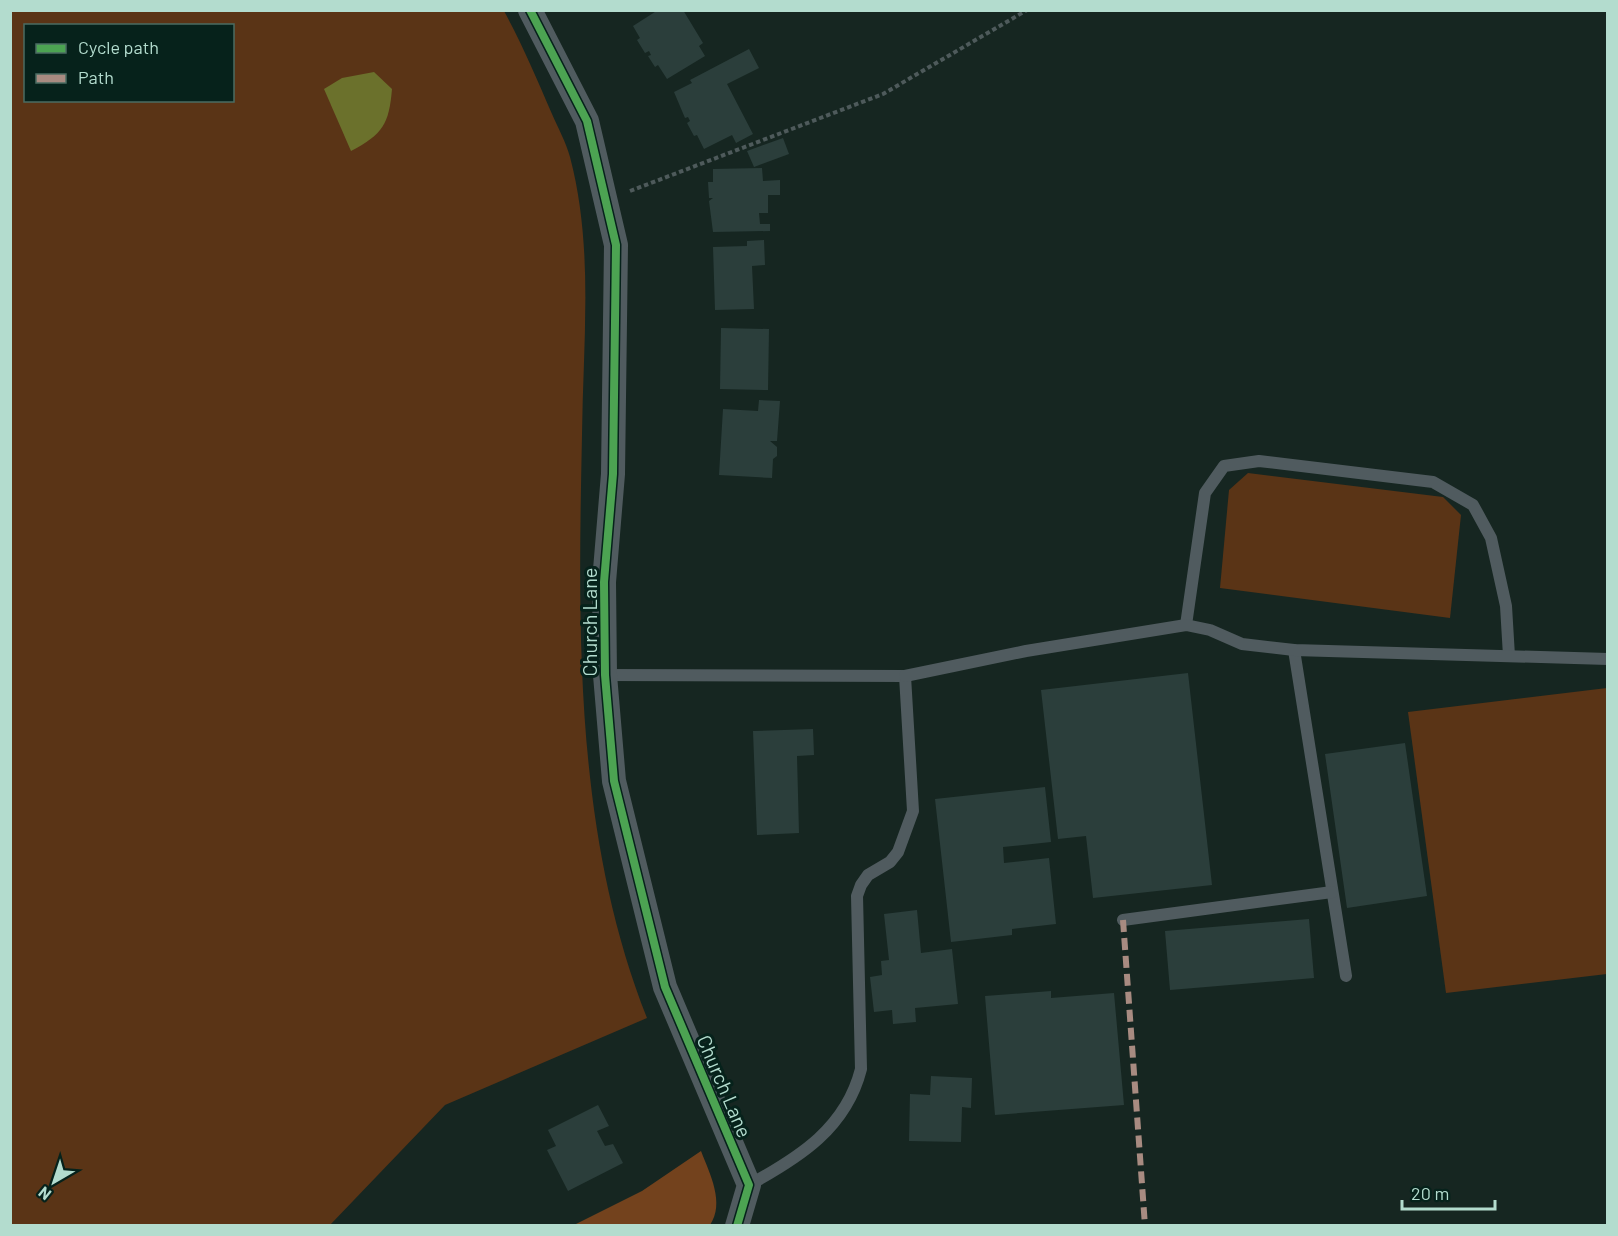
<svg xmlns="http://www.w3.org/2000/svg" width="1618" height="1236" viewBox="0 0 1618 1236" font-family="Barlow,sans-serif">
	<rect width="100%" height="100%" fill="#162621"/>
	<g fill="#5a3416" fill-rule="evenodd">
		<path d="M10,11H504C522,44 537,79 552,114C558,128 566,142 570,157C594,248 583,342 582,435C578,631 574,833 647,1018L445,1105L330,1225H11ZM26,26H232V100H26Z"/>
		<path d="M1248,473L1443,497L1461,515L1450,618L1220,588L1229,490Z"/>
		<path d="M1607,688V974L1446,993L1408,712Z"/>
	</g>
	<path fill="#73421d" d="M701,1151C710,1174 725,1203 710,1225H574L642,1191Z"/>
	<path fill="#6b712c" d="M374,72L392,89C389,124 383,134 351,151L324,89L342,78Z"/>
	<g fill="#2b3e3b">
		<path d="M658,10H683L703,43L699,46L705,56L667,79L658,65L655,67L648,56L651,55L649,51L645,53L637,40L640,38L633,26Z"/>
		<path d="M749,49L759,68L727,84L753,134L736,143L732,135L704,149L697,135L694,136L687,123L690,121L688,117L685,118L674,92L692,83L690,80Z"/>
		<path d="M783,138L789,154L754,167L747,151Z"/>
		<path d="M762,168L763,181L780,180V195H768V213H759L760,224H770V231L713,232L709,201L713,198H709L708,182H713V169Z"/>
		<path d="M764,240L765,265L752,266L754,309L715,310L713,247L747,246V241Z"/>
		<path d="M721,328L769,329L768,390L720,389Z"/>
		<path d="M759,400L780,401L777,441H770L777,447V456L773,459L772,478L719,475L723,409L758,411Z"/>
		<path d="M1188,673L1212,885L1093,898L1086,836L1058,839L1041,690Z"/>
		<path d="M813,729L814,755L797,756L799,833L757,835L753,731Z"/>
		<path d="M1405,743L1427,896L1347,908L1325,754Z"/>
		<path d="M1045,787L1051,842L1003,847L1004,863L1049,858L1056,924L1012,929V935L951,942L935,799Z"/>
		<path d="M917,910L921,953L952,949L958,1004L915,1008L916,1022L893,1024L892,1010L874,1012L870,977L882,975L881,961L889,960L884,914Z"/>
		<path d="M1309,919L1314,978L1170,990L1165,931Z"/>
		<path d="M1051,991V998L1114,993L1124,1105L995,1115L985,996Z"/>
		<path d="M931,1076L972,1078L971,1108L962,1107L961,1142L909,1141L910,1094L930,1095Z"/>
		<path d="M598,1105L609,1126L597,1131L605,1146L613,1144L623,1163L568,1191L547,1150L556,1146L548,1130Z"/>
	</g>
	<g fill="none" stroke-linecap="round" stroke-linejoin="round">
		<path stroke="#4e5a5b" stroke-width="4" stroke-dasharray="4.5 3" stroke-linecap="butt" d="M630,191L883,94L1027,10"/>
		<g stroke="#505b5f" stroke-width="12">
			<path d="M1186,625L1205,493L1224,466L1259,461L1433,482L1473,505L1491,538L1506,606L1509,656"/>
			<path d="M1294,650L1346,976"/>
			<path d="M605,675L905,676L913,811L898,852L890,862L868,875L861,885L857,896L861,1069C846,1128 800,1157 749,1185"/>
			<path d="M905,676L1026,651L1186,625L1210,630L1242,644L1294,650L1608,659"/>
			<path d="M1123,920L1332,892"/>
		</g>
		<path stroke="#505b5f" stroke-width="24" d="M530,10L587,121L616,245L613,474L604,582L605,675L614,781L665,987L749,1185L737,1226"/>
		<path stroke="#a88b81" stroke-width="6" stroke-dasharray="12 6" stroke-linecap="butt" d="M1123,920L1145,1226"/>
		<defs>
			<path id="cycleway" d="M530,10L587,121L616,245L613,474L604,582L605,675L614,781L665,987L749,1185L737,1226"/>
		</defs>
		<use href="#cycleway" stroke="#06221b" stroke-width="11"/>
		<use href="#cycleway" stroke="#4ca352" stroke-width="8"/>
	</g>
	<g text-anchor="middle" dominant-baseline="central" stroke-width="6" stroke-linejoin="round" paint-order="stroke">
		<g font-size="20" fill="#b3dcce" stroke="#06221b">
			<text transform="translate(589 622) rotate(-90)">Church Lane</text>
			<text transform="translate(725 1086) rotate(67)">Church Lane</text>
		</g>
	</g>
	<rect width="1618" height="1236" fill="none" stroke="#b3dcce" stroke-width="24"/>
	<rect x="24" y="24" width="210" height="78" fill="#06221b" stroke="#4b6c63" stroke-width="1.5"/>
	<rect x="36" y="44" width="30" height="9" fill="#4ca352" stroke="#4b6c63" stroke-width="1.5"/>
	<text x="78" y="54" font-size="18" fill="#b3dcce">Cycle path</text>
	<rect x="36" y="74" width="30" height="9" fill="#a88b81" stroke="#4b6c63" stroke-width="1.5"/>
	<text x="78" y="84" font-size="18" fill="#b3dcce">Path</text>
	<g transform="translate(54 1182) rotate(219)" stroke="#06221b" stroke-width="4.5" paint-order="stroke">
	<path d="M0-4.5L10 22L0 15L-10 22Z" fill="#b3dcce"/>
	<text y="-9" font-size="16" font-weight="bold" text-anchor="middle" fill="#b3dcce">N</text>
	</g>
	<path d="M1402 1200v9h93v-9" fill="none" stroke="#b3dcce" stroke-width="3"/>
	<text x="1411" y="1200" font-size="18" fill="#b3dcce" stroke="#06221b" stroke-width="4.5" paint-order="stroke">20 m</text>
</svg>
